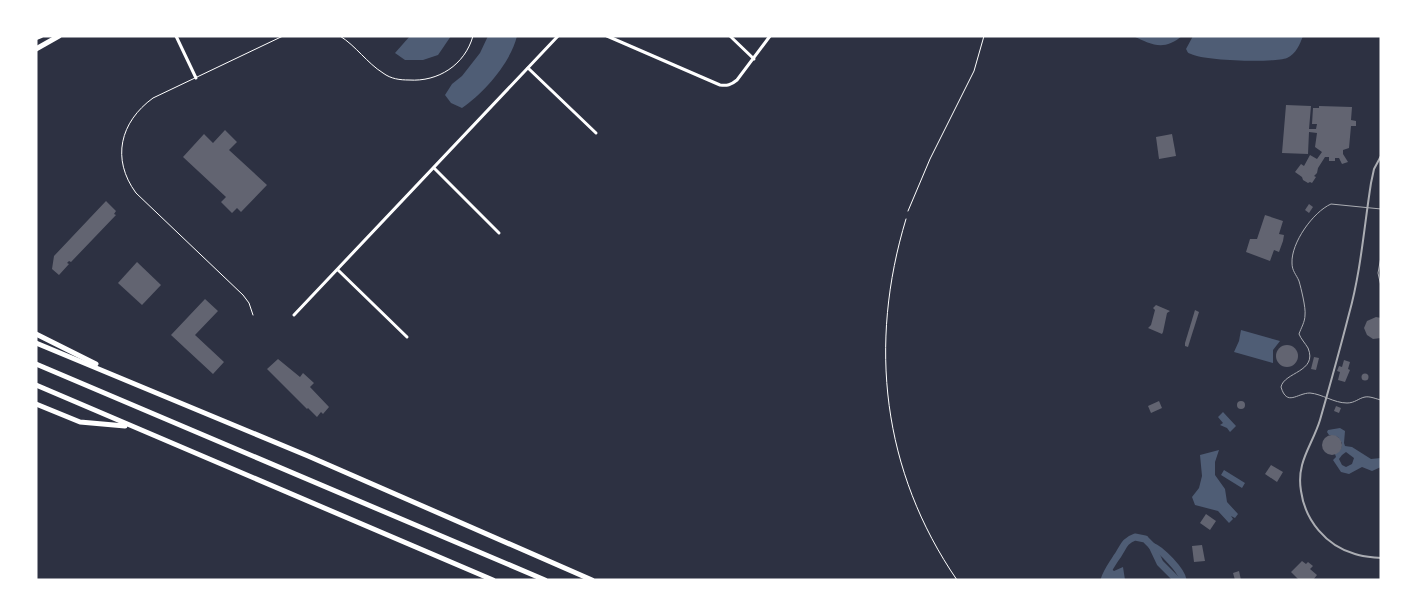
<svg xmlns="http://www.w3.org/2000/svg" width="1417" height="616" viewBox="0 0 1417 616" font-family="Inter,sans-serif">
	<rect width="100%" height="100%" fill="#2d3142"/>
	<g fill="#4f5d75" fill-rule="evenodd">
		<path d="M410,36H451L438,55L423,60H405L395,53Z"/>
		<path d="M488,36H517C511,62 484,93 462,108L451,103L445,95L452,84L462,76L480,53Z"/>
		<path d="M1133,36H1182C1164,51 1152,45 1133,36Z"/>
		<path d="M1193,36H1303C1300,44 1296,54 1287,58C1273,63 1205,61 1191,54C1187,53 1188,52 1186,49Z"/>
		<path d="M1241,330L1280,341L1273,350V363L1234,352L1239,341Z"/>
		<path d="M1223,412L1236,426L1230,432L1227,428L1220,425L1223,423L1218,417Z"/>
		<path d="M1340,428L1345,431L1344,443L1345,446L1352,447L1371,459L1381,458V467L1372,471L1362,467L1349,474L1341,472L1333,460L1336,457L1335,454L1341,449L1342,443L1338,437L1329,435L1327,432L1328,430ZM1346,452L1354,458L1352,464L1346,467L1342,465L1339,459L1342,455Z"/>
		<path d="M1219,450L1215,462V475L1225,489L1227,502L1238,514L1235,518L1231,516L1233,519L1229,523L1218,511L1195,505L1192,497L1199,488L1202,476L1200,455Z"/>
		<path d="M1224,470L1245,483L1242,488L1221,475Z"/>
		<path d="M1109,567L1114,571L1123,567L1125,580H1104Z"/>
	</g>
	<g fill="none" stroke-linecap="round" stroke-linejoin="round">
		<g stroke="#4f5d75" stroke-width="7">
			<path d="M1147,541L1152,546L1160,563L1177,580"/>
			<path d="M1152,546C1161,549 1182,571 1183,580"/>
			<path d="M1104,580C1107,571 1111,566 1116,558C1123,549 1123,541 1135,537L1145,539"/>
		</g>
	</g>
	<g fill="#626471">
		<path d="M1286,105L1311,106L1309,129H1316L1317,124H1312L1313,108H1319V106L1352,107L1351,120L1356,121V126H1351L1349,148L1343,150V154L1348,162L1342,164L1339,158H1335V161H1329V157H1325L1318,168L1317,173L1314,176L1316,177L1312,183L1310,182L1308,183L1303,180L1302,177L1295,172L1301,164L1304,166L1310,155L1317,159L1322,152L1315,147L1317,133L1309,132L1308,154L1282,153Z"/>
		<path d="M225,130L237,142L229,150L267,185L241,212L237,208L232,213L221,202L226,197L183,157L204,134L213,143Z"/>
		<path d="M1172,134L1176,156L1159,159L1156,137Z"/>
		<path d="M106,201L116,211L114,214L116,215L71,262L69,261L67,263L69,264L59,275L52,269L54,256Z"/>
		<path d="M1309,204L1313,207L1309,213L1305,210Z"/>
		<path d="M1265,215L1283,221L1279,234L1284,235L1283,241L1279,252L1274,250L1270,261L1246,252L1250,239H1257Z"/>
		<path d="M137,262L161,285L142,305L118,283Z"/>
		<path d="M205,299L218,311L195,335L224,362L213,374L171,335Z"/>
		<path d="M1156,305L1170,311L1167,313L1163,332L1162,334L1148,328L1151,325L1155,310L1153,308Z"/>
		<path d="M1195,310L1199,312L1188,347L1185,346V343Z"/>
		<path d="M1376,317L1381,318V338L1373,339L1367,335L1364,328L1367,321Z"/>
		<circle cx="1287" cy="356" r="11"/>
		<path d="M1314,357L1319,358L1316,370L1311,369Z"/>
		<path d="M278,359L300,377L303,373L314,383L310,387L329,407L323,414L321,412L317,417L308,408L307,409L267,369Z"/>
		<path d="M1344,360L1350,362L1348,369L1350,370L1345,382L1338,380L1340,372L1337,371L1339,366L1342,367Z"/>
		<circle cx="1365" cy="377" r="3.5"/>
		<circle cx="1241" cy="405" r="4"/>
		<path d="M1159,401L1162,408L1151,413L1148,406Z"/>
		<path d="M1336,406L1341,408L1339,413L1334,411Z"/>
		<circle cx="1332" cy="445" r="10"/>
		<path d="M1271,465L1283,472L1277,482L1265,474Z"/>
		<path d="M1206,514L1216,521L1210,530L1200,523Z"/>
		<path d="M1202,545L1205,561L1194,562L1192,546Z"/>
		<path d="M1302,561L1306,564L1308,562L1313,566L1310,569L1317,575L1313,580H1299L1291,572Z"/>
		<path d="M1239,571L1241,580H1235L1233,573Z"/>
	</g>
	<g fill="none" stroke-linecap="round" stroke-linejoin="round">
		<g stroke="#fff" stroke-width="1">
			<path d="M340,36C356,46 367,63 383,73C391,79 400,80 409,80C438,82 465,65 473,36"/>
			<path d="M908,211L930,159L974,71L984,36"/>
			<path d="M906,219C868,344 882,471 957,580"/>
			<path d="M253,315L249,303L243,295L136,193C111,159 120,122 153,98L283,36"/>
		</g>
		<g stroke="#fff" stroke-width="3">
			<path d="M176,36L196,78"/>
			<path d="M607,36L720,85C727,86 731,85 737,80L770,36"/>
			<path d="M730,36L754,59"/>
			<path d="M528,68L596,133"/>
			<path d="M434,168L499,233"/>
			<path d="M338,270L407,337"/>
			<path d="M294,315L558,36"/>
		</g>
		<path stroke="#fff" stroke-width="4.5" d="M36,38L41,36"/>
		<g stroke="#fff" stroke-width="5">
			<path d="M36,49L59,36"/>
			<path d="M36,334L96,364"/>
			<path d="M36,343L308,456L592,580"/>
			<path d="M36,364L545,580"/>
			<path d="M36,385L493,580"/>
			<path d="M36,404L80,422L125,426"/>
		</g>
		<g stroke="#abadb3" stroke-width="1">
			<path d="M1381,209L1331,204C1313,212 1291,243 1292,263C1292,271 1296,274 1299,281C1301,288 1306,308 1305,315C1305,322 1301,328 1299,334C1301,339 1305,343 1308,348C1318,372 1284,372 1281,387C1287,407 1297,393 1310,393C1322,394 1334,403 1347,403C1355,403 1359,398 1365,397C1370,396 1376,399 1381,400"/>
			<path d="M1381,257L1378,273L1381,286"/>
		</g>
		<path stroke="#abadb3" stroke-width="2" d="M1381,156L1374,169L1371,183C1364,227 1361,271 1349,314C1340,349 1330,385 1320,420C1312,446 1296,462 1301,491C1305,520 1326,546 1355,554C1363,557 1372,557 1381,558"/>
	</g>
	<rect width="1417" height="616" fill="none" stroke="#ffffff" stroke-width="75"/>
</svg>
